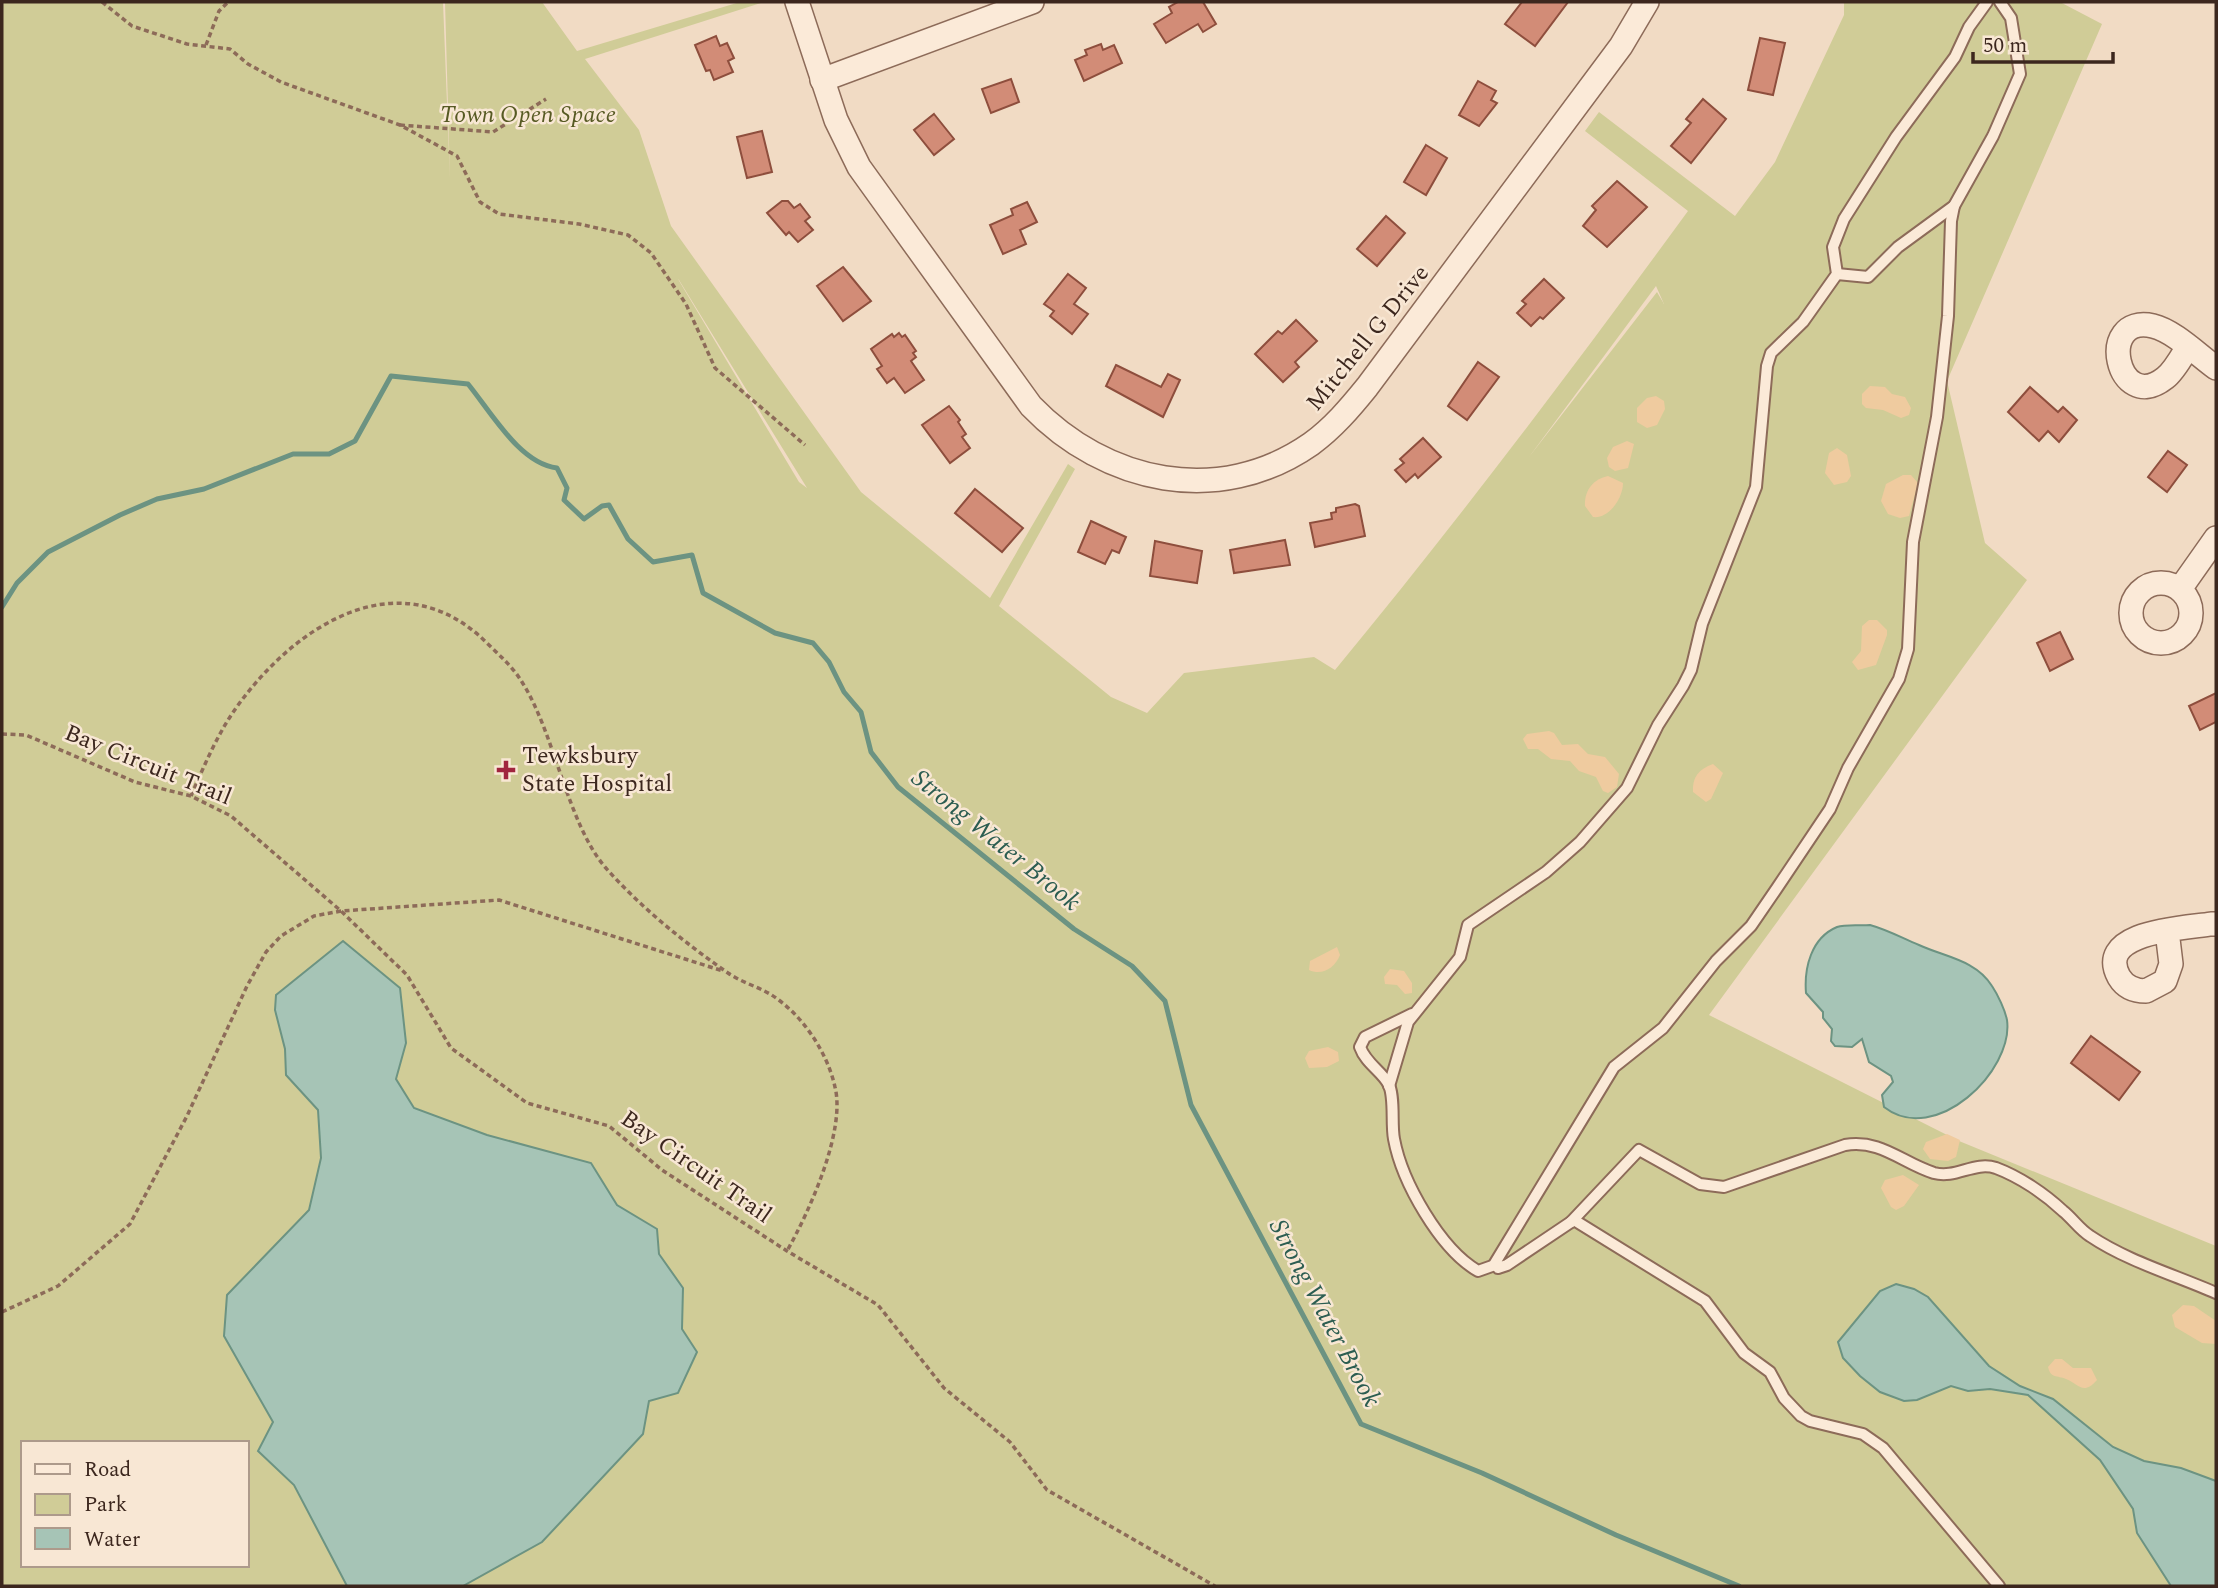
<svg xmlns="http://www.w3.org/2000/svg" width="2218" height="1588" viewBox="0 0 2218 1588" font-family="Spectral,serif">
	<rect width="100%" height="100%" fill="#f1dbc4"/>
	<path fill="#d0cc97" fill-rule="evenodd" d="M2,2H443L450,179L445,2H542L577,51L740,2H764L585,59L639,130L671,226L861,492L990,598L1068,464L1075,469L999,606L1111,697L1147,713L1184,673L1314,657L1335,670C1458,521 1574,367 1688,211L1585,131L1599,112L1735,216L1775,162L1844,15V2H2060L2102,24L1947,381L1985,543L2027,580L1709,1015L1959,1141L2216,1246V1586H2ZM678,279L679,280L807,488L799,482ZM1656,286L1664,304L1657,292L1529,457ZM23,1443H247V1565H23Z"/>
	<g fill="#efcb9f">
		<path d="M1870,386L1885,387L1892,394L1905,397L1911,408L1909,415L1901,418L1883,410L1866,408L1862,404V394Z"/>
		<path d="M1656,396L1664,401L1665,409L1657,425L1647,428L1637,422V408L1647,398Z"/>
		<path d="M1627,441L1634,444L1628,468L1615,471L1609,467L1607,458L1613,447Z"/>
		<path d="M1837,448L1847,455L1851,476L1847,482L1834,485L1825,473L1829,453Z"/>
		<path d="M1903,475H1911L1918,483L1909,516L1900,518L1888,514L1881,501L1886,484Z"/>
		<path d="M1608,476L1623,483C1623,498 1609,519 1593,517L1585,506C1584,491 1593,479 1608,476Z"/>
		<path d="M1869,620H1877L1887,630V635L1876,665L1858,670L1852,662L1861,651L1862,626Z"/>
		<path d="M1549,731L1554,733L1562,745L1578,744L1588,754L1605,757L1619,774L1617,787L1608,793L1603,791L1596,777L1579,771L1570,761L1551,759L1538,749H1528L1523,739L1527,734Z"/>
		<path d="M1713,764L1723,773L1711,799L1706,802L1693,792C1692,777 1699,769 1713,764Z"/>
		<path d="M1337,947L1340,955C1335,968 1322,976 1309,970L1310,961Z"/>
		<path d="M1390,969L1404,971L1412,983V993L1405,994L1397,985L1385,984L1384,977Z"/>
		<path d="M1328,1047L1338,1052L1339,1061L1327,1067L1309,1068L1305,1058L1309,1051Z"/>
		<path d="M1947,1134L1960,1140L1956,1157L1948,1161L1930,1159L1923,1149L1926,1142Z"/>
		<path d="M1903,1175L1919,1185L1904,1206L1896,1210L1891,1207L1881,1188L1885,1180Z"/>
		<path d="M2183,1305L2194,1306L2216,1321V1344L2202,1343L2175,1327L2172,1315Z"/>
		<path d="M2055,1359H2062L2073,1368H2091L2097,1380C2083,1396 2079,1384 2066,1379C2057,1375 2051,1379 2048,1367Z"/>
	</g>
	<g fill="#a6c4b6" stroke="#6c9382" stroke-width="2">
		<path d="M1870,925C1888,930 1902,938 1919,945C1945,957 1976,960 1992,986C1998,995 2005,1010 2007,1020C2014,1071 1935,1147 1884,1107L1882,1095L1893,1082L1891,1076L1869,1062L1862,1039L1852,1047L1835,1046L1831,1041L1832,1029L1823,1018V1012L1806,993C1804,968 1811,938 1837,927C1846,924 1860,926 1870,925Z"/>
		<path d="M343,941L400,988L406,1043L396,1079L414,1108L487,1135L591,1163L617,1205L657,1229L659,1254L683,1288L682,1329L697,1352L678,1393L649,1401L643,1434L542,1542L463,1586H347L294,1485L258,1451L273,1422L224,1336L227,1295L309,1210L321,1158L318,1110L286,1075L285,1049L275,1010L276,995Z"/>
		<path d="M1896,1284L1914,1289L1928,1297L1989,1366L2020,1386L2053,1399L2113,1447L2144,1461L2181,1468L2216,1481V1586H2171L2137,1533L2133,1509L2100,1460L2028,1395L1990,1389L1968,1391L1951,1386L1917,1400L1904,1401L1880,1392L1860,1376L1843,1358L1838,1342L1880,1291Z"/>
	</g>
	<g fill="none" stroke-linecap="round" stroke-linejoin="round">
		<path stroke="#6c9382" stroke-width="5" d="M2,607L17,583L48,552L120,515L157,499L204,489L293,454H329L355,441L391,376L468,384C491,412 520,464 557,468L567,488L564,500L584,519L602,506L609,505L628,539L653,562L692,555L703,593L775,633L813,643L829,662L844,692L861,712L871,752L898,787L1074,929L1132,966L1165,1001L1191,1105L1361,1424L1482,1473L1616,1535L1739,1586"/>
	</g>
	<g fill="#d28c77" stroke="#8e4e3d" stroke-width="2">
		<path d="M1178,2H1203L1216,24L1203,32L1198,24L1166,43L1154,24L1172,13L1169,7Z"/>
		<path d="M1522,2H1568L1535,46L1505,24Z"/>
		<path d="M716,36L720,46L727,43L734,58L728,61L733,72L714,80L710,70L706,71L695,45Z"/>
		<path d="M1760,38L1785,43L1773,95L1748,90Z"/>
		<path d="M1101,44L1103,50L1114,45L1122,63L1084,81L1075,60L1087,55L1085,50Z"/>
		<path d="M1011,79L1019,102L991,113L982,89Z"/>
		<path d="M1478,81L1496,91L1491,100L1497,103L1479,126L1459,115Z"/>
		<path d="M1703,99L1726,119L1691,163L1671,146L1691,123L1686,119Z"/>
		<path d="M934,114L954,139L934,155L914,130Z"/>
		<path d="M762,131L772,172L747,178L737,137Z"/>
		<path d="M1426,145L1447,158L1426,195L1404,182Z"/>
		<path d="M1617,181L1647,207L1607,247L1583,226L1596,210L1592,206Z"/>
		<path d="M782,201H788L794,208L800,204L810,217L805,221L813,230L798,242L789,232L786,235L767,213Z"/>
		<path d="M1027,202L1037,222L1020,230L1026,244L1003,254L990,225L1013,215L1011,209Z"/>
		<path d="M1386,216L1405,233L1377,266L1357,249Z"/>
		<path d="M843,267L871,301L843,321L817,286Z"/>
		<path d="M1068,274L1086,288L1074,304L1088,314L1072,334L1050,316L1054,311L1044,304Z"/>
		<path d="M1544,279L1564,298L1543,319L1540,317L1531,326L1517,313L1526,304L1522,301Z"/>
		<path d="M1296,320L1317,341L1295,362L1299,367L1283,382L1255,354L1278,331L1282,334Z"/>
		<path d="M899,333L902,337L905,335L916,351L913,353L916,357L911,361L924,380L905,393L894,378L887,383L877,369L882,366L871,349L892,334L894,337Z"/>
		<path d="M1478,362L1499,377L1467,420L1448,406Z"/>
		<path d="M1116,365L1161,387L1168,374L1180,380L1163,417L1106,386Z"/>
		<path d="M2030,387L2058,412L2063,407L2077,420L2059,442L2048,431L2039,441L2008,412Z"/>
		<path d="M949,406L960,420L958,422L966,434L962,437L970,448L950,463L922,425Z"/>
		<path d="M1423,438L1441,457L1418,478L1415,474L1406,482L1395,470L1404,463L1400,459Z"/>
		<path d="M2168,451L2187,465L2167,492L2148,477Z"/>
		<path d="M975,489L1023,528L1002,552L955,513Z"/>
		<path d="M1355,504L1359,506L1365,536L1315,547L1310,523L1332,519L1331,513L1336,512V508Z"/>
		<path d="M1091,521L1126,537L1119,553L1112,550L1105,564L1078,552Z"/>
		<path d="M1285,540L1290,565L1234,573L1230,550Z"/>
		<path d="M1155,541L1202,551L1197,583L1150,576Z"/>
		<path d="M2060,632L2073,659L2050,671L2037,643Z"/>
		<path d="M2216,693V722L2200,730L2189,706Z"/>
		<path d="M2091,1036L2140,1072L2119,1100L2071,1063Z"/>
	</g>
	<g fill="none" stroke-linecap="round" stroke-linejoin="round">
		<defs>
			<g id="lane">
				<path d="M1954,206L1951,221L1948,316L1937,417L1913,542L1908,649L1899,679L1848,768L1830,809L1777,888L1751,926L1716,961L1663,1028L1614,1067L1495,1263L1498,1268L1507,1265L1574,1220L1705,1301L1744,1353L1770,1372L1784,1398L1801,1416L1810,1421L1863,1434L1883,1448L1999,1586"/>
				<path d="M1837,274L1868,277L1898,247L1954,206L1993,136L2020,74L2011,18L2000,2"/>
				<path d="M1412,1014L1365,1037L1360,1047C1366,1064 1382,1071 1389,1085C1395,1099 1391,1123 1394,1139C1402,1182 1440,1249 1478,1271L1495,1265"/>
				<path d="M1389,1086L1408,1022L1460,957L1468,925L1546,872L1580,842L1627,788L1658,725L1683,686L1691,670L1702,624L1756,487L1767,366L1771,353L1803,322L1837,274L1833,247L1844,219L1896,137L1955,57L1969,27L1987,2"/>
				<path d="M1571,1222L1639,1150L1700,1184L1724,1187L1845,1145C1881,1139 1902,1163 1934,1173C1956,1179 1974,1161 1996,1168C2020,1177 2045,1194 2063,1211C2073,1219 2079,1229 2090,1236C2127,1261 2175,1275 2216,1293"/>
			</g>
			<g id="street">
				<path d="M797,2L836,120L859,167L1031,406C1105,483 1219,508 1311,444C1333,428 1350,408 1367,387L1621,46L1647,2"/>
				<path d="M822,80L1032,2"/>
				<path d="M2187,348C2181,358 2174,371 2165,378C2117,416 2095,313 2153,326C2174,331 2198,355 2216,368"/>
				<circle cx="2161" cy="613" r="30"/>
				<path d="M2180,589L2216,538"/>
				<path d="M2167,931L2171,964L2165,981L2146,991C2135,991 2125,987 2119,977C2094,931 2186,928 2211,924H2216"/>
			</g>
		</defs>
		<use href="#lane" stroke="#8d6b59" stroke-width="14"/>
		<use href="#street" stroke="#8d6b59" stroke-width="26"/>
		<g stroke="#8d6b59" stroke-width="3.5" stroke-dasharray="5 3.5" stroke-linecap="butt">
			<path d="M102,2L132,26L187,44L230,49L248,64L281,82L400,125L457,156L480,202L499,214L579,224L628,235L651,253L686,304L715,368L805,445"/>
			<path d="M206,45L219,11L228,2"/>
			<path d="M400,125L493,132L546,99"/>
			<path d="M2,734L26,735L135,782L191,796L231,816L341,911L407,975L451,1048L527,1103L609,1126L662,1170L787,1251L878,1305L944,1388L1010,1442L1047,1490L1215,1586"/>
			<path d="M191,796C204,766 217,735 236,708C295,625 400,557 487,643C500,656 513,667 522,682C555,734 567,822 605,867C640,907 685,943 728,973C741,982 756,986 770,994C801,1013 827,1051 835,1087C846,1131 809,1212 787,1251"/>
			<path d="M2,1312L58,1286L130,1224L187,1116L247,986L266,952L281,936L314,916L341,911L499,900L723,971"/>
		</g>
		<use href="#lane" stroke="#fbead8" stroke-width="10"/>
		<use href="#street" stroke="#fbead8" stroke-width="23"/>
	</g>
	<path fill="#a1243d" stroke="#f8e7d4" stroke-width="2.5" d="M502.5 759.5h7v7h7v7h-7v7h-7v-7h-7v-7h7z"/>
	<g text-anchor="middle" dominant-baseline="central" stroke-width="5" stroke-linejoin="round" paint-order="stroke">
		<g font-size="24" font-style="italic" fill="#575a23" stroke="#f8e7d4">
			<text x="528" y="115">Town Open Space</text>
		</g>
		<g font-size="24" fill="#3c271e" stroke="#f8e7d4">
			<text transform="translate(1368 338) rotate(-51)">Mitchell G Drive</text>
			<text transform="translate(148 765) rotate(22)">Bay Circuit Trail</text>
			<text transform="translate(696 1167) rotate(35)">Bay Circuit Trail</text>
		</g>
		<g font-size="24" fill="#3c271e" stroke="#f8e7d4" text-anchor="start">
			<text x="522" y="756">Tewksbury<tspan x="522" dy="28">State Hospital</tspan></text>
		</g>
		<g font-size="26" font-style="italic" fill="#2c5d51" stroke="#f8e7d4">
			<text transform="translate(996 840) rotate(39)">Strong Water Brook</text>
			<text transform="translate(1325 1313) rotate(62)">Strong Water Brook</text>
		</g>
	</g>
	<rect width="2218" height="1588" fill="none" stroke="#3c271e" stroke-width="7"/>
	<rect x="21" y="1441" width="228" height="126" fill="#f8e7d4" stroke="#ad9a8b" stroke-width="2"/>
	<rect x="35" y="1464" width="35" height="10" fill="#fbead8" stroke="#ad9a8b" stroke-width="2"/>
	<text x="84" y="1476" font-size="21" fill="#3c271e">Road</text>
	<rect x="35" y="1494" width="35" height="21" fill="#d0cc97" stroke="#ad9a8b" stroke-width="2"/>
	<text x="84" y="1511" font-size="21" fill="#3c271e">Park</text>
	<rect x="35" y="1528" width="35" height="21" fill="#a6c4b6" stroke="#ad9a8b" stroke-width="2"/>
	<text x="84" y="1546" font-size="21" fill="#3c271e">Water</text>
	<path d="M1973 52v10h140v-10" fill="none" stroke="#3c271e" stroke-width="3.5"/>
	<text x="1983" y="52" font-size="21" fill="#3c271e" stroke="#f8e7d4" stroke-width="5" paint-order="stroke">50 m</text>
</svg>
